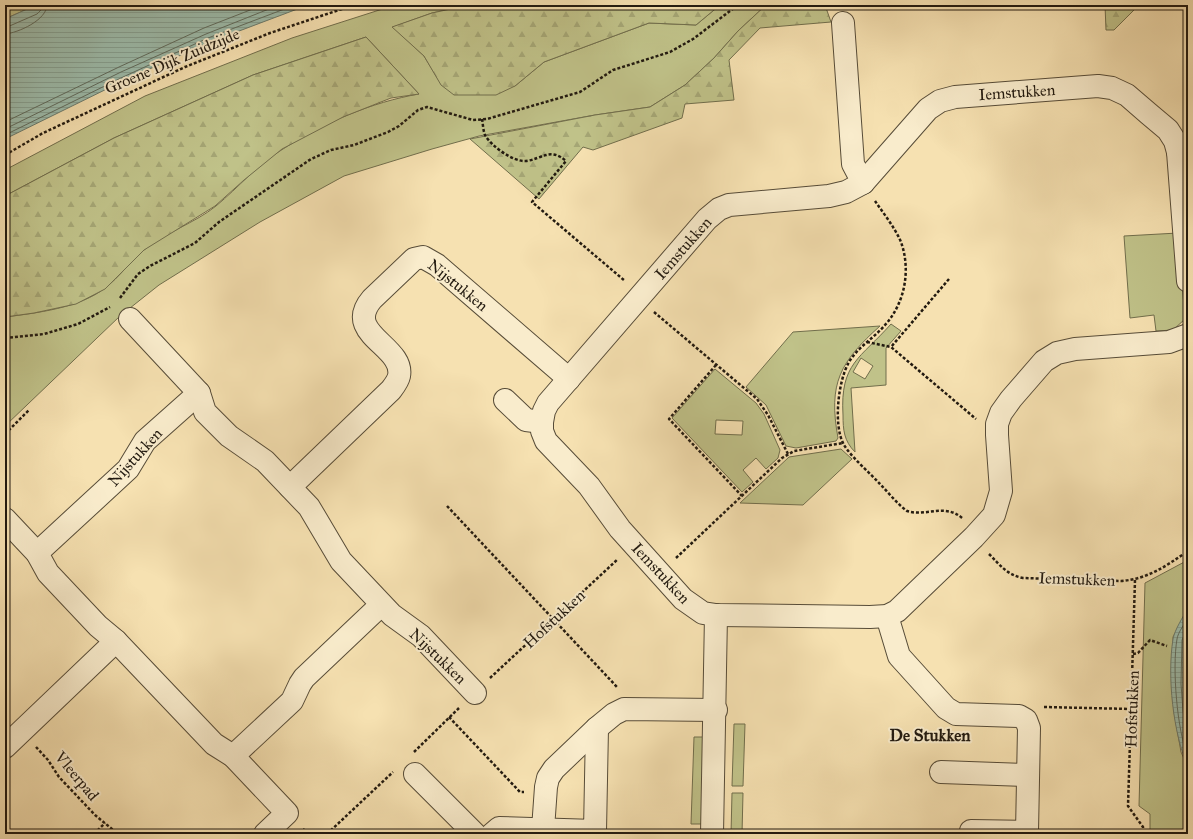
<svg xmlns="http://www.w3.org/2000/svg" width="1193" height="839" viewBox="0 0 1193 839" font-family="'IM FELL Great Primer',serif">
	<defs>
		<pattern id="forest-firs" width="22" height="20" patternUnits="userSpaceOnUse"><rect width="22" height="20" fill="#c0c289"/><path d="M5 1l3.5 6h-7zM16 11l3.5 6h-7z" fill="#a5a675"/></pattern>
		<pattern id="water-rules" width="6" height="5" patternUnits="userSpaceOnUse"><rect width="6" height="5" fill="#9dbdad"/><path d="M0 2.5h6" fill="none" stroke="#87a294"/></pattern>
	</defs>
	<rect width="100%" height="100%" fill="#f6e1b1"/>
	<filter id="stains"><feTurbulence type="fractalNoise" baseFrequency=".005" numOctaves="4"/><feColorMatrix values="0 0 0 0 .2 0 0 0 0 .09 0 0 0 0 .02 0 0 0 .5 -.17"/></filter>
	<radialGradient id="worn" r=".72"><stop offset=".6" stop-color="#630" stop-opacity="0"/><stop offset="1" stop-color="#630" stop-opacity=".3"/></radialGradient>
	<g fill="#c0c289" stroke="#716e4c" fill-rule="evenodd">
		<path d="M5,5H36L5,19Z"/>
		<path d="M395,5H469L432,13L393,27L424,56L441,84L515,86L544,62L649,23L696,25L720,5H766L738,31L714,58L685,85L650,107L595,115L479,136L432,149L344,176L260,222L159,285L120,316L5,426V317C36,313 80,308 105,288C120,277 130,261 144,250C166,232 195,223 216,206C239,187 258,164 283,149C323,123 372,102 419,94L366,37L253,75L114,138L5,196V170L145,96L292,38Z"/>
		<path d="M1178,233L1185,319L1173,330L1156,331L1154,315L1130,318L1124,236Z"/>
		<path d="M891,324L901,331L886,348V385L851,388L855,452C844,441 843,430 843,415C840,363 860,359 891,324ZM861,358L873,366L865,379L853,372Z"/>
		<path d="M880,326C840,362 828,383 838,438L836,441L796,448L786,446L766,405L746,387L793,332Z"/>
		<path d="M715,369L756,403L764,414L780,450L778,458L766,469L756,458L743,470L753,482L742,492L672,418ZM716,420L743,421L742,435L715,434Z"/>
		<path d="M841,449L852,459L803,505L740,503L789,457Z"/>
		<path d="M1188,560V608L1173,637L1172,684L1174,712L1181,752L1188,768V834H1150V814L1139,806L1145,583Z"/>
		<path d="M734,724H745L743,786H732Z"/>
		<path d="M694,737H705L702,824H691Z"/>
		<path d="M732,793H743L742,834H731Z"/>
	</g>
	<g fill="url(#forest-firs)" stroke="#716e4c">
		<path d="M469,5H720L696,25L649,23L544,62L515,86L496,95H454L441,85L424,56L392,27L432,13Z"/>
		<path d="M766,5H825L831,22L760,28L729,60L734,100L685,104L682,118L593,150L583,147L539,199L470,139L595,115L650,107L685,85L714,58L738,31Z"/>
		<path d="M1105,5H1139L1114,30H1106Z"/>
		<path d="M366,37L419,94L391,98L343,117L282,149L244,180L215,206L144,250L105,289L76,304L34,313L5,317V196L114,138L253,75Z"/>
	</g>
	<g fill="url(#water-rules)" stroke="#6c7c6e">
		<path d="M36,5H308L210,42L125,80L5,139V19Z"/>
		<path d="M1188,608V768C1173,732 1167,677 1173,639C1175,629 1183,617 1188,608Z"/>
	</g>
	<g fill="none" stroke-linecap="round" stroke-linejoin="round">
		<g stroke="#606c5e" stroke-width="1">
			<path d="M5,28L37,14L41,10V5"/>
			<path d="M5,34C18,33 47,20 47,5"/>
			<path d="M5,122L119,67L204,28L263,5"/>
			<path d="M5,129L121,72L206,34L279,5"/>
			<path d="M5,135L123,77L208,38L295,5"/>
			<path d="M1188,617C1185,624 1178,632 1177,639C1172,668 1177,731 1188,757"/>
			<path d="M1188,628L1182,640L1181,684L1183,711L1188,738"/>
			<path d="M1188,644V699"/>
		</g>
		<defs>
			<g id="minor">
				<path d="M843,23L853,164L863,183"/>
				<path d="M1188,151L1178,152L1188,281"/>
				<path d="M1178,152L1175,141L1168,130L1149,114L1127,95L1112,88L1098,86L955,97L940,101L928,109L863,183L846,192L829,196L729,205L719,209L707,219L548,403L544,411L542,422V431L546,441L589,486L620,529L683,599L703,613L716,615L870,617L887,616L897,611L974,537L994,515L1001,491L997,435V424L1001,413L1011,399L1044,361L1057,353L1075,349L1169,342L1188,335"/>
				<path d="M130,319L199,393L205,412L229,436L265,461L309,507L341,561L392,615L421,636L475,693"/>
				<path d="M505,400L526,420L542,422"/>
				<path d="M290,487L391,390C394,386 398,381 399,376C405,346 342,334 372,299L414,259L423,257L437,265L569,379"/>
				<path d="M5,519L37,553L48,573L98,626L116,641L214,744L233,756L287,813L265,834"/>
				<path d="M37,553L128,469L145,441L199,393"/>
				<path d="M887,616L899,656L946,708L956,714L1019,716L1026,720L1029,728L1027,832L971,831"/>
				<path d="M5,747L116,641"/>
				<path d="M233,756L292,701L300,684L304,678L381,605"/>
				<path d="M941,772L1028,775"/>
				<path d="M415,774L475,834"/>
				<path d="M543,829L546,787L548,778L554,769L597,728L614,714L624,709L716,710"/>
				<path d="M492,834L499,828L595,831L597,728"/>
				<path d="M712,834L716,615"/>
			</g>
		</defs>
		<use href="#minor" stroke="#574c38" stroke-width="24"/>
		<g stroke="#221a10" stroke-width="2.5" stroke-dasharray="3 2" stroke-linecap="butt">
			<path d="M482,119C483,124 483,130 485,135C491,146 513,162 526,161C542,159 550,147 566,161L532,202L625,281"/>
			<path d="M5,155L43,133L185,67L270,33L354,5"/>
			<path d="M875,201C884,214 895,228 901,242C911,270 905,303 885,325C874,338 858,347 849,362C838,381 833,426 844,445C853,459 868,471 879,483C888,492 897,504 907,511C926,517 945,503 962,518"/>
			<path d="M949,279L891,347L976,419"/>
			<path d="M120,298L138,274L150,266L195,243L219,222L311,159L331,150L354,145L388,132L399,126L418,110L427,107L473,120L487,119L580,92L613,70L670,52L693,39L738,5"/>
			<path d="M654,312L757,399L768,415L788,454"/>
			<path d="M5,338L44,334L78,324L110,307"/>
			<path d="M867,342L891,347"/>
			<path d="M716,365L669,419L742,496"/>
			<path d="M5,434L29,410"/>
			<path d="M447,506L617,687"/>
			<path d="M989,554C1000,565 1007,575 1023,578L1121,581C1148,579 1166,566 1188,551"/>
			<path d="M676,558L782,458L794,451L843,443"/>
			<path d="M1135,580L1128,806L1143,827V834"/>
			<path d="M1133,654L1138,653L1150,640L1167,646"/>
			<path d="M490,678L618,559"/>
			<path d="M1044,707L1131,709"/>
			<path d="M449,717L520,792H524"/>
			<path d="M36,747L48,760L59,777L95,815L118,834"/>
			<path d="M414,752L459,708"/>
			<path d="M303,829L308,834"/>
			<path d="M94,834L105,823"/>
			<path d="M327,834L393,772"/>
		</g>
		<use href="#minor" stroke="#f9eccc" stroke-width="22"/>
	</g>
	<g text-anchor="middle" dominant-baseline="central" stroke-width="4" stroke-linejoin="round" paint-order="stroke">
		<g font-size="16" fill="#221a10" stroke="#f9eccc">
			<text transform="translate(172 61) rotate(-23)">Groene Dijk Zuidzijde</text>
			<text transform="translate(1017 92) rotate(-4)">Iemstukken</text>
			<text transform="translate(683 248) rotate(-49)">Iemstukken</text>
			<text transform="translate(458 285) rotate(39)">Nijstukken</text>
			<text transform="translate(135 457) rotate(-48)">Nijstukken</text>
			<text transform="translate(661 573) rotate(47)">Iemstukken</text>
			<text transform="translate(1077 579) rotate(2)">Iemstukken</text>
			<text transform="translate(554 619) rotate(-43)">Hofstukken</text>
			<text transform="translate(438 656) rotate(44)">Nijstukken</text>
			<text transform="translate(1132 709) rotate(-88)">Hofstukken</text>
			<text transform="translate(77 776) rotate(50)">Vleerpad</text>
		</g>
		<g font-size="17" font-weight="bold" fill="#221a10" stroke="#f9eccc">
			<text x="930" y="735">De Stukken</text>
		</g>
	</g>
	<rect width="1193" height="839" fill="none" stroke="#f6e1b1" stroke-width="20"/>
	<rect x="6" y="6" width="1181" height="827" fill="none" stroke="#221a10" stroke-width="2"/>
	<rect x="10" y="10" width="1173" height="819" fill="none" stroke="#221a10"/>
	<rect width="100%" height="100%" filter="url(#stains)"/>
	<rect width="100%" height="100%" fill="url(#worn)"/>
</svg>
